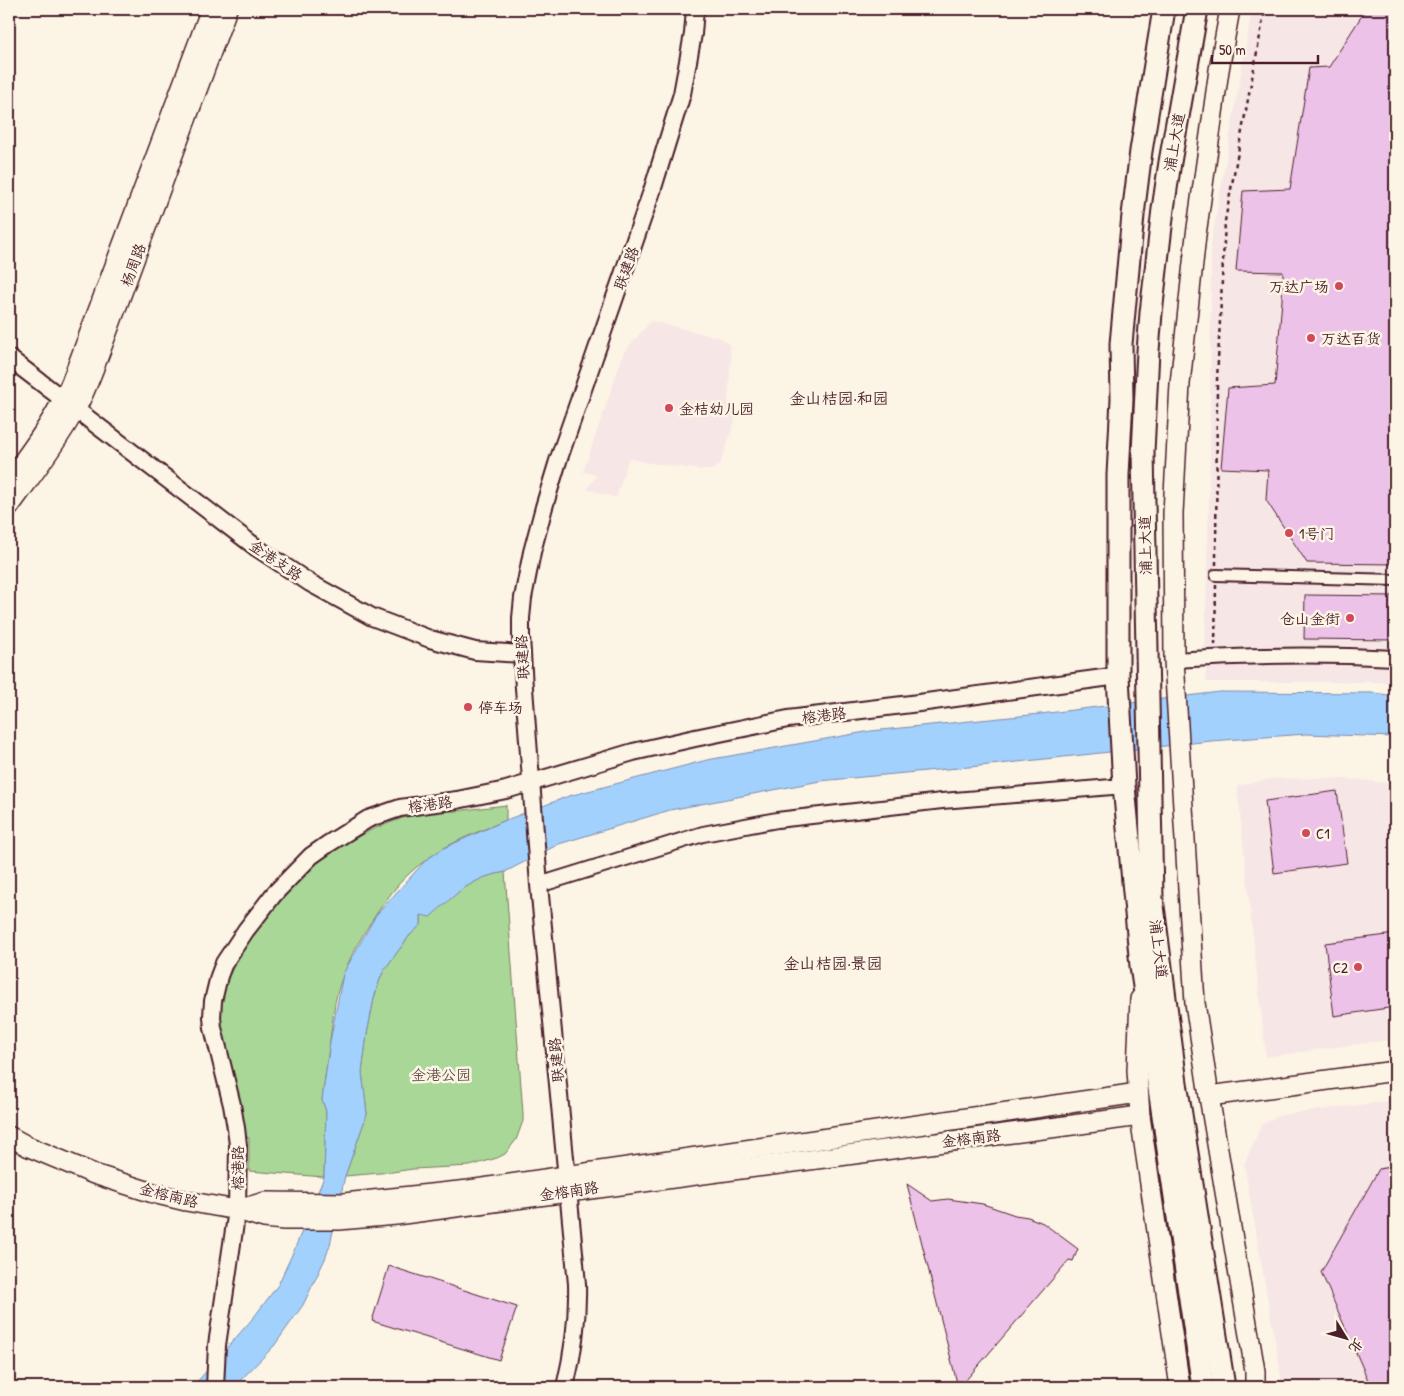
<svg xmlns="http://www.w3.org/2000/svg" width="1404" height="1396" viewBox="0 0 1404 1396" font-family="'Patrick Hand','LXGW WenKai TC',sans-serif">
	<rect width="100%" height="100%" fill="#fcf5e5"/>
	<filter id="ink" filterUnits="userSpaceOnUse"><feTurbulence type="fractalNoise" baseFrequency=".02" numOctaves="2"/><feDisplacementMap in="SourceGraphic" scale="10" xChannelSelector="R" yChannelSelector="G"/><feConvolveMatrix kernelMatrix="1 2 1 2 8 2 1 2 1" color-interpolation-filters="sRGB"/></filter>
	<g filter="url(#ink)">
		<g fill="#f7e6e6">
			<path d="M1252,9H1395V682H1206L1205,652L1210,448L1211,244Z"/>
			<path d="M651,321L721,338L730,345L731,356L728,403L737,414L720,465L712,470H702L643,462L629,458L616,498L587,489L597,475L583,472L624,352Z"/>
			<path d="M1319,778L1364,780L1395,784V1039L1266,1057L1237,786L1271,779Z"/>
			<path d="M1395,1100V1387H1283L1244,1164L1262,1124L1281,1115Z"/>
		</g>
		<g fill="#a9d797" stroke="#7a7b61">
			<path d="M506,805V820C486,829 463,837 444,848C426,859 407,873 394,890C369,922 343,963 335,1003L322,1100L326,1111L324,1177L249,1171V1138L242,1135L233,1070L228,1059L219,1024V1009L224,984L254,931L291,889L315,865L326,855L342,845L373,829L416,813L456,811Z"/>
			<path d="M505,872L523,1113V1121L516,1140L505,1154L497,1158L470,1166L413,1169L392,1172L345,1176L367,1114L362,1072L367,1034L374,998L380,979L384,970L410,935L421,925V914L440,907L462,889L482,878L492,875Z"/>
		</g>
		<path fill="#a2d1fe" stroke="#7f8aaa" d="M1220,692L1374,693L1395,696V737L1306,734L1211,741L990,765L820,781L670,810L559,844L505,872L492,875L482,878L462,889L430,917L421,915V925L410,935L384,970L380,979L374,998L367,1034L362,1072L367,1114L345,1176L330,1245L325,1259L303,1305L274,1346L234,1387H185L196,1383L254,1317L278,1285L295,1248L324,1177L326,1111L322,1100L330,1042L343,974L376,915L426,860L444,848L506,820L569,796L707,760L871,731L1040,714Z"/>
		<g fill="#ecc2e9" stroke="#4a1f2b">
			<path d="M1366,9H1395V564L1307,563L1266,500L1268,470L1221,468L1228,388L1275,385L1282,300L1283,272L1236,271L1243,191L1290,189L1309,68L1329,67Z"/>
			<path d="M1305,595L1395,596V640L1304,639Z"/>
			<path d="M1337,791L1347,863L1274,873L1265,801Z"/>
			<path d="M1395,934V1007L1334,1016L1325,943Z"/>
			<path d="M1395,1166V1387H1371L1321,1272L1379,1169Z"/>
			<path d="M907,1184L932,1201L948,1199L983,1204L1015,1215L1028,1217L1043,1223L1078,1249L1073,1261L1069,1260L960,1387H958Z"/>
			<path d="M389,1266L517,1307L499,1360L372,1321Z"/>
		</g>
		<g fill="none" stroke-linecap="round" stroke-linejoin="round">
			<defs>
				<path id="pedestrian" d="M1216,575L1395,580"/>
				<g id="minor">
					<path d="M1174,660C1248,655 1321,654 1395,658"/>
					<path d="M539,885L703,834L777,820L942,801L1124,786"/>
				</g>
				<g id="tertiary">
					<path d="M9,358L257,548L310,583L372,617L430,639L475,651L522,654"/>
					<path d="M215,1387L217,1345L237,1210L238,1145L236,1128L232,1105L213,1028L212,1017L213,1001L219,976L224,963L246,930L274,894L311,856L328,844L368,819L400,808L457,800L506,790L633,752L695,738L788,719L919,703L1118,676"/>
					<path d="M565,1387C573,1354 578,1319 577,1284L539,885L524,688L521,636V618L523,598L532,552L544,507L558,461L652,191L682,94L693,34L695,9"/>
				</g>
				<g id="secondary">
					<path d="M1230,9L1219,70L1196,235L1180,384L1173,513L1174,660L1195,1003L1209,1096L1255,1371V1387"/>
					<path d="M9,481C32,449 55,419 71,383L211,9"/>
					<path d="M9,507C32,475 56,444 75,410C86,391 93,370 101,349L227,9"/>
					<path d="M1140,999L1137,1070L1140,1116L1180,1387"/>
					<path d="M1209,1096L1395,1071"/>
					<path d="M9,1136L27,1146L94,1174L153,1193L186,1201L237,1210L264,1218L284,1220H339L396,1215L1140,1116"/>
					<path d="M237,1210L265,1202L344,1203L469,1190L1138,1093"/>
				</g>
				<g id="primary">
					<path d="M1164,9L1141,151L1133,215L1121,344L1122,399L1118,475V676L1124,786L1141,966L1203,1387"/>
					<path d="M1197,9L1170,162L1163,209L1151,313L1148,351L1143,452L1152,898L1176,1083L1224,1387"/>
				</g>
			</defs>
			<use href="#pedestrian" stroke="#4a1f2b" stroke-width="14"/>
			<use href="#minor" stroke="#4a1f2b" stroke-width="18"/>
			<use href="#tertiary" stroke="#4a1f2b" stroke-width="20"/>
			<use href="#secondary" stroke="#4a1f2b" stroke-width="22"/>
			<use href="#primary" stroke="#4a1f2b" stroke-width="25"/>
			<g stroke="#4a1f2b" stroke-width="2.5" stroke-dasharray="4 4" stroke-linecap="butt">
				<path d="M1216,565L1217,380L1225,221L1264,15L1271,9"/>
				<path d="M1215,645L1216,585"/>
			</g>
			<use href="#pedestrian" stroke="#fcf5e5" stroke-width="10"/>
			<use href="#minor" stroke="#fcf5e5" stroke-width="14"/>
			<use href="#tertiary" stroke="#fcf5e5" stroke-width="16"/>
			<use href="#secondary" stroke="#fcf5e5" stroke-width="19"/>
			<use href="#primary" stroke="#fcf5e5" stroke-width="21"/>
		</g>
	</g>
	<g fill="#d1495b" stroke="#fcf5e5" stroke-width="2">
		<circle cx="1339" cy="286" r="5"/>
		<circle cx="1311" cy="338" r="5"/>
		<circle cx="669" cy="408" r="5"/>
		<circle cx="1289" cy="533" r="5"/>
		<circle cx="1350" cy="618" r="5"/>
		<circle cx="468" cy="707" r="5"/>
		<circle cx="1306" cy="833" r="5"/>
		<circle cx="1358" cy="967" r="5"/>
	</g>
	<g text-anchor="middle" dominant-baseline="central" stroke-width="5" stroke-linejoin="round" paint-order="stroke">
		<g font-size="15" fill="#4a1f2b" stroke="#fcf5e5">
			<text transform="translate(1174 142) rotate(-80)">浦上大道</text>
			<text transform="translate(133 265) rotate(-70)">杨周路</text>
			<text transform="translate(626 268) rotate(-70)">联建路</text>
			<text transform="translate(1145 545) rotate(-91)">浦上大道</text>
			<text transform="translate(276 560) rotate(34)">金港支路</text>
			<text transform="translate(522 657) rotate(-93)">联建路</text>
			<text transform="translate(824 715) rotate(-7)">榕港路</text>
			<text transform="translate(430 804) rotate(-8)">榕港路</text>
			<text transform="translate(1159 949) rotate(83)">浦上大道</text>
			<text transform="translate(556 1060) rotate(-95)">联建路</text>
			<text transform="translate(971 1138) rotate(-7)">金榕南路</text>
			<text transform="translate(237 1168) rotate(-90)">榕港路</text>
			<text transform="translate(569 1191) rotate(-8)">金榕南路</text>
			<text transform="translate(169 1195) rotate(14)">金榕南路</text>
		</g>
		<g font-size="15" fill="#4a1f2b" stroke="#fcf5e5" text-anchor="start">
			<text x="1329" y="286" text-anchor="end">万达广场</text>
			<text x="1321" y="338">万达百货</text>
			<text x="679" y="408">金桔幼儿园</text>
			<text x="1299" y="533">1号门</text>
			<text x="1340" y="618" text-anchor="end">仓山金街</text>
			<text x="478" y="707">停车场</text>
			<text x="1316" y="833">C1</text>
			<text x="1348" y="967" text-anchor="end">C2</text>
		</g>
		<g font-size="15" fill="#624d46" stroke="#fcf5e5">
			<text x="441" y="1074">金港公园</text>
		</g>
		<g font-size="16" fill="#4a1f2b" stroke="#fcf5e5">
			<text x="839" y="398">金山桔园·和园</text>
			<text x="833" y="963">金山桔园·景园</text>
		</g>
	</g>
	<rect width="1404" height="1396" fill="none" stroke="#fcf5e5" stroke-width="30"/>
	<rect x="15" y="15" width="1374" height="1366" fill="none" stroke="#4a1f2b" stroke-width="2" filter="url(#ink)"/>
	<g transform="translate(1346 1338) rotate(127)" stroke="#fcf5e5" stroke-width="4" paint-order="stroke">
	<path d="M0-4L9 19L0 12L-9 19Z" fill="#4a1f2b"/>
	<text y="-8" font-size="14" font-weight="bold" text-anchor="middle" fill="#4a1f2b">北</text>
	</g>
	<path d="M1212 55v8h106v-8" fill="none" stroke="#4a1f2b" stroke-width="2.5"/>
	<text x="1219" y="55" font-size="15" fill="#4a1f2b" stroke="#fcf5e5" stroke-width="4" paint-order="stroke">50 m</text>
</svg>
